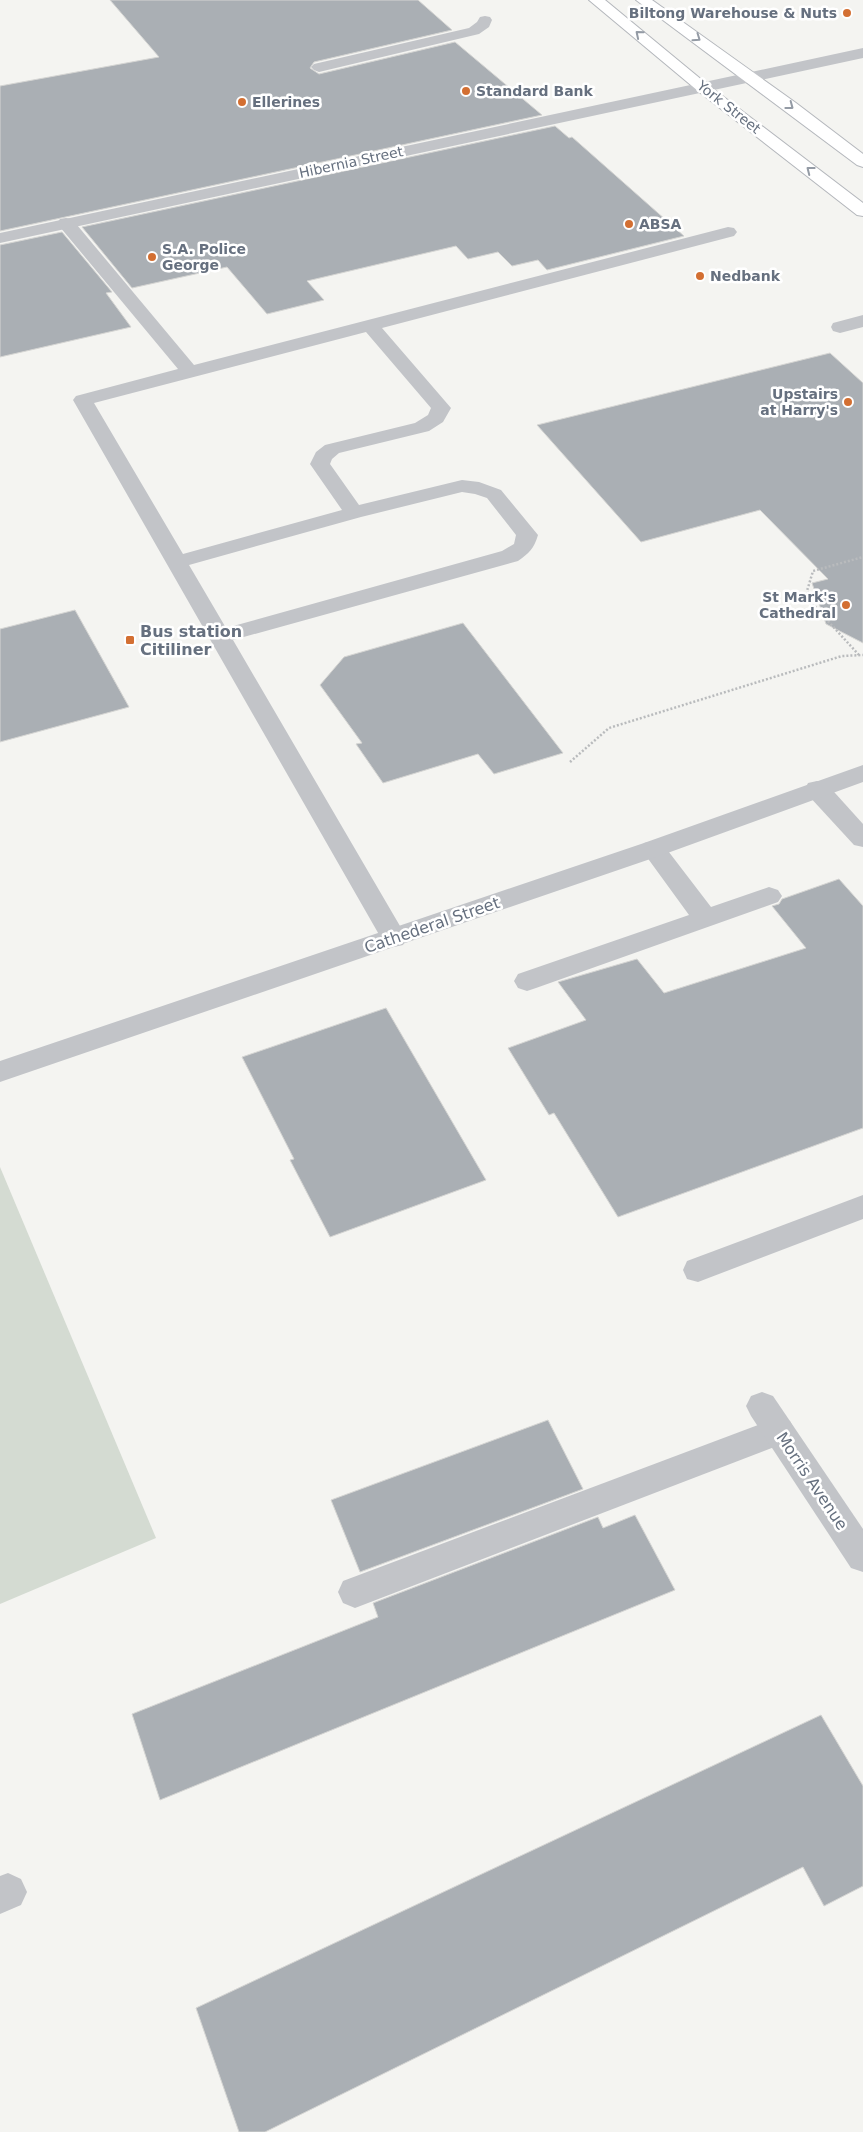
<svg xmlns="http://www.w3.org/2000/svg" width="863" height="2132" viewBox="0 0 863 2132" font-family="'DejaVu Sans',sans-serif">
	<rect width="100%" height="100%" fill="#f4f4f1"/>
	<path fill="#d4dbd2" d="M0,1167L156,1538L0,1604Z"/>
	<g fill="#aaafb4" stroke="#d5d5d3">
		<path d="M110,0H418L452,30L314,62L310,68L319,74L455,42L542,115L0,231V86L159,57Z"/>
		<path d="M555,126L569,138L572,137L684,236L547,270L538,260L512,266L498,252L468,259L456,246L307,281L324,300L267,314L227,267L132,288L82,227Z"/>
		<path d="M62,232L112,292L106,293L131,327L0,357V245Z"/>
		<path d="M830,353L863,383V643L826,624L812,583L828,579L760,510L641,542L537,425Z"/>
		<path d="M75,610L129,707L0,742V629Z"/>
		<path d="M463,623L563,753L494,774L478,754L383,783L356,744L362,743L320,685L344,657Z"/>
		<path d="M839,879L863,906V1128L618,1217L554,1113L549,1115L508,1048L586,1020L558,982L637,959L664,993L806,948L772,906L779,904L782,899Z"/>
		<path d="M386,1008L486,1180L330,1237L290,1160L294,1159L242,1057Z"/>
		<path d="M548,1420L583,1489L360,1572L331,1500Z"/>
		<path d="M635,1515L675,1590L160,1800L132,1714L378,1617L373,1603L598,1517L603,1528Z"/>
		<path d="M821,1715L863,1786V1886L824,1906L803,1867L265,2132H239L196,2008Z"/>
	</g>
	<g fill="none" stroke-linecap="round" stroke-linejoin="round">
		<defs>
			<g id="secondary">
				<path d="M589,0H605L708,85L863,203V216L857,215L698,91Z"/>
				<path d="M636,0H652L796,103L863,154V167L857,165Z"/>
			</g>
		</defs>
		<use href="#secondary" stroke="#b4b7bc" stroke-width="2"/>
		<g stroke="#b9bbbd" stroke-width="2.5" stroke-dasharray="2 2" stroke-linecap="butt">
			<path d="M859,655L816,608L807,591L813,571L863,557"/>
			<path d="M570,762L609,728L842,656L863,655"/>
		</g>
		<g fill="#c2c4c8" fill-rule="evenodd">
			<path d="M485,16L490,17L492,20L489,27L479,34L319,72L314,70L311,67L314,64L469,28L477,22L480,17Z"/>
			<path d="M66,218L72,219L194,365L728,227L734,228L737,232L734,236L382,328L451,408L443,422L429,431L339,453L332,459L330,464L359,505L462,480L479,482L501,490L538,535C534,549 529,553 518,561L233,640L407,938L403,945L394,947L385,945L73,400L76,396L178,369L60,227L57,223L60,219ZM366,332L431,408L428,415L415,423L325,445L316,452L310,464L342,510L183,554L94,403ZM462,492L475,494L487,498L516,535L514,544L502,551L226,628L189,565L361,517Z"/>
			<path d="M863,315V327L840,333L833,331L831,327L833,323Z"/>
			<path d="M817,781L826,783L863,824V847L854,845L808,795L805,789L808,783Z"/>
			<path d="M653,841L662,843L711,907L769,887L778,890L782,896L778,902L536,988L527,991L518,988L514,981L518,974L689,915L641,849L644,843Z"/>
			<path d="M863,1195V1219L698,1282L687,1279L683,1270L687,1261Z"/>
			<path d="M779,1417L790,1421L795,1431L790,1441L355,1608L343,1603L338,1592L343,1581Z"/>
			<path d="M8,1873L21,1879L27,1892L21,1905L0,1914V1876Z"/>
		</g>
		<g fill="#c2c4c8" fill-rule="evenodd">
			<path d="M863,765V782L662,855L0,1082V1061L644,843Z"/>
			<path d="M762,1392L773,1396L863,1529V1572L851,1568L751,1416L746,1406L751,1396Z"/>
		</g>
		<path fill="#c2c4c8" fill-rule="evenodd" d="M863,48V58L0,243V233Z"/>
		<use href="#secondary" fill="#fff" fill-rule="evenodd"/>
	</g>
	<defs><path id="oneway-chevron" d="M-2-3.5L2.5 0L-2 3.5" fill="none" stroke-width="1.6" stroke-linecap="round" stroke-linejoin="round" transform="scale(1.25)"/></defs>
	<g stroke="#949ba5">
		<use href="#oneway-chevron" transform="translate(639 34) rotate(-140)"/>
		<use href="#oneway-chevron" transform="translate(697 38) rotate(35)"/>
		<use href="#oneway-chevron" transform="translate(790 106) rotate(37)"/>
		<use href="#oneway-chevron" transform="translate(810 170) rotate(-142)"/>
	</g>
	<g fill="#d36f32" stroke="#fff" stroke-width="2">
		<circle cx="847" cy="13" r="5"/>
		<circle cx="466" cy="91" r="5"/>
		<circle cx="242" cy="102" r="5"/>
		<circle cx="629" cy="224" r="5"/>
		<circle cx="152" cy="257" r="5"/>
		<circle cx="700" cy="276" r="5"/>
		<circle cx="848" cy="402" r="5"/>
		<circle cx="846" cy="605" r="5"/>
		<rect x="125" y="635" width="10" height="10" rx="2.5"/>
	</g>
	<g text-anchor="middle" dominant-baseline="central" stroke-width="5" stroke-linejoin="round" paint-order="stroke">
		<g font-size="14" font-weight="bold" fill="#66707f" stroke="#fff" text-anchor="start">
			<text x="837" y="13" text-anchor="end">Biltong Warehouse &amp; Nuts</text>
			<text x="476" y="91">Standard Bank</text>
			<text x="252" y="102">Ellerines</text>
			<text x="639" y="224">ABSA</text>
			<text x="162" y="249">S.A. Police<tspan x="162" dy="16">George</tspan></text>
			<text x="710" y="276">Nedbank</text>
			<text x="838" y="394" text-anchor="end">Upstairs<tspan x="838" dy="16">at Harry's</tspan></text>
			<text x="836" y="597" text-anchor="end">St Mark's<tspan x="836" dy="16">Cathedral</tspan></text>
		</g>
		<g font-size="14" fill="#66707f" stroke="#fff">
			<text transform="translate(729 107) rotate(38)">York Street</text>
			<text transform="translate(351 162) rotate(-12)">Hibernia Street</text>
		</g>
		<g font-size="16" font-weight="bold" fill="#66707f" stroke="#fff" text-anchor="start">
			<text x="140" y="631">Bus station<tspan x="140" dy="18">Citiliner</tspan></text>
		</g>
		<g font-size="16" fill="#66707f" stroke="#fff">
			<text transform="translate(432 925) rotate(-19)">Cathederal Street</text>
			<text transform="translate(812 1481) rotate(56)">Morris Avenue</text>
		</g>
	</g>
</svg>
